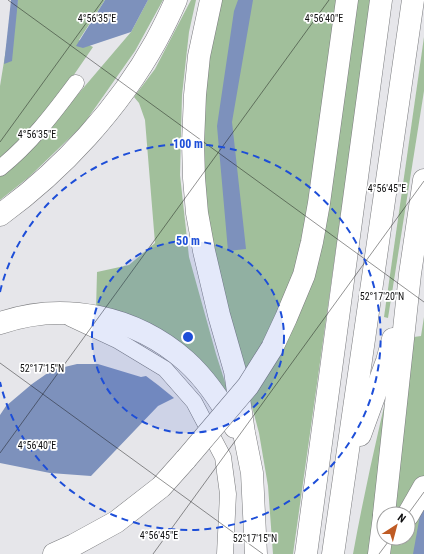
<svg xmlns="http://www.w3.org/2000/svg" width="424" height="554" viewBox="0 0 424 554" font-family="'Roboto Condensed',sans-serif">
	<rect width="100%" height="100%" fill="#e6e6ea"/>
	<g fill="#a1bf9b" fill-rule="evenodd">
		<path d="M18,0H105L79,40L93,47L58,98L0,161V86L7,43Z"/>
		<path d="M148,0H163L135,51L83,125L29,177L0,200V176L50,127L131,32Z"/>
		<path d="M191,0H196L189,32L182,95L180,175L189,257L216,354L231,401L96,311L97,272L129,265L155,243L145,120L139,103L134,97L155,69Z"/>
		<path d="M219,0H371L293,554H273L268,486L259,433L254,414L234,345L204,202L202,98Z"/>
		<path d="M424,37V91L388,318L384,317Z"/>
		<path d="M424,317V554H353C366,482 383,410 400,339L421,336ZM384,514H408V538H384Z"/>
	</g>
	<g fill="#7d91bc">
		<path d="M11,0H18L12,61L4,64Z"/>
		<path d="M105,0H148L131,32L83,48L76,46Z"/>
		<path d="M238,0H253L232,122L246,249L228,251L217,126L234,11Z"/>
		<path d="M77,364H98L141,377L146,376L158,385L174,398L158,406L91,476L50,473L0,463V415L6,406L32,384L52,370Z"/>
		<path d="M424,493V554H413Z"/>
	</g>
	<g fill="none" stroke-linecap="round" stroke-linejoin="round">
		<defs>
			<g id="minor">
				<path d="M0,168C30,144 53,114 76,83"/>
				<path d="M70,318L117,340L165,369L194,402L223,457L228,494L225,554"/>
			</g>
			<g id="highway">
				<path d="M211,0L199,56L195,95L193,143L194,178L197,213L204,251L219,315L235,371L244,433L252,473L256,554"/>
				<path d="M0,215C62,170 119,108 156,41C163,28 170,14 176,0"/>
				<path d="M0,323C64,301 135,316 186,361C206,379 222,403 235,427"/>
				<path d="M272,348L286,318L304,275L312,242L319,203L347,0"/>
				<path d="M360,435L387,361L393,339"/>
				<path d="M384,514L410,274L424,180"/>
				<path d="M408,515L424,487"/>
				<path d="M54,554L74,545L116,522L161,487L186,459"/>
				<path d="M306,554L381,0"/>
				<path d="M333,554L413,0"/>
				<path d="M379,554L384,516"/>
			</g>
		</defs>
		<use href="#minor" stroke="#7a7b7e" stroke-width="17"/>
		<use href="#highway" stroke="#7a7b7e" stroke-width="23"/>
		<use href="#minor" stroke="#fff" stroke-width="16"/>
		<use href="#highway" stroke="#fff" stroke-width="22"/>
		<defs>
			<path id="highway-bridge" d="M186,459L248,386L272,348"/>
		</defs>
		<use href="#highway-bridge" stroke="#7a7b7e" stroke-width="23" stroke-linecap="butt"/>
		<use href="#highway-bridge" stroke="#fff" stroke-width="22"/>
	</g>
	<path fill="none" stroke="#0f0f10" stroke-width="1" stroke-opacity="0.45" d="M8,0L424,302M0,142L103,0M0,363L263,554M0,453L329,0M408,514L424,492M153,554L424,181M379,554L391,538"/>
	<circle cx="188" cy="337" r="96" fill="#1d4ed8" fill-opacity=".12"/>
	<g fill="none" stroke="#1d4ed8" stroke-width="2" stroke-dasharray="7 5">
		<circle cx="188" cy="337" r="96"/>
		<path d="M0 292A193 193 0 1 1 0 382"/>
	</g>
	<g font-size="10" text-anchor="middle" fill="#0f0f10" stroke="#fff" stroke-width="3.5" stroke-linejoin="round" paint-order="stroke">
		<text x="97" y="22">4°56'35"E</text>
		<text x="324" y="22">4°56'40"E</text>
		<text x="37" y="138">4°56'35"E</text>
		<text x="387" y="192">4°56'45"E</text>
		<text x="382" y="300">52°17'20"N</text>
		<text x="42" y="372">52°17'15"N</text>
		<text x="37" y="449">4°56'40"E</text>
		<text x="159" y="539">4°56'45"E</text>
		<text x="255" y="542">52°17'15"N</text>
	</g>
	<circle cx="188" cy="337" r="6" fill="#1d4ed8" stroke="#fff" stroke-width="2"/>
	<g font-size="12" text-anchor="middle" font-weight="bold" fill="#1d4ed8" stroke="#fff" stroke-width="3.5" stroke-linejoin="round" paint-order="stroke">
		<text x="188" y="148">100 m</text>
		<text x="188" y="245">50 m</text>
	</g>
	<g transform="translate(396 526) rotate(36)"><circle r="19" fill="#ffffff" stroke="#9f9f9f"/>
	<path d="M0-3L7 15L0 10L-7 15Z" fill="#bf5b24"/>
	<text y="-6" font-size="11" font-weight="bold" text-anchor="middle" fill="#0f0f10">N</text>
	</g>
</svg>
